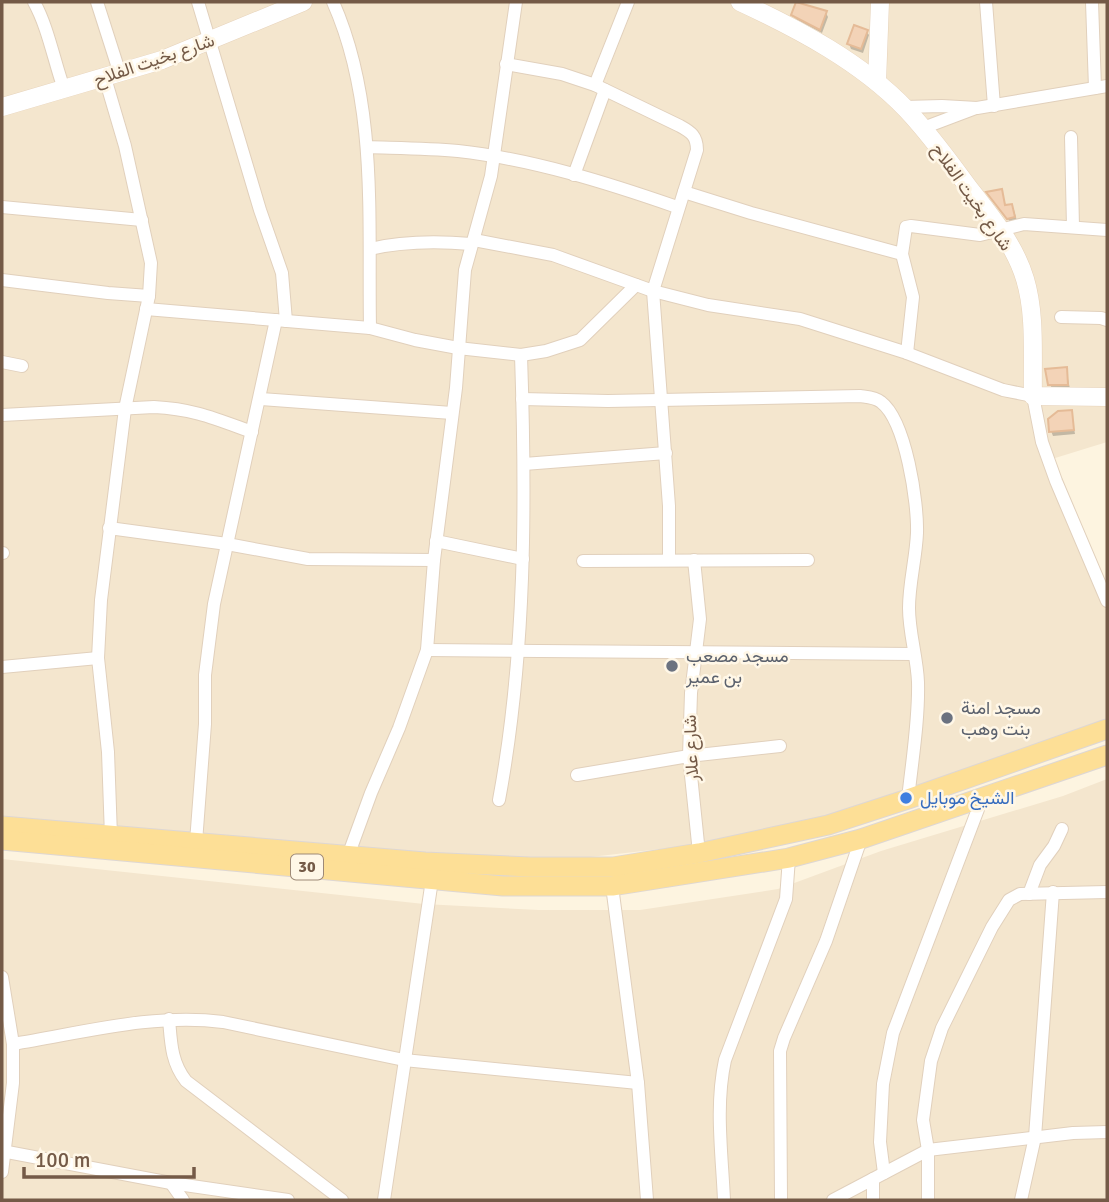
<svg xmlns="http://www.w3.org/2000/svg" width="1109" height="1202" viewBox="0 0 1109 1202" font-family="Signika,Vazirmatn,sans-serif">
	<rect width="100%" height="100%" fill="#fdf4e0"/>
	<g fill="#f4e6ce">
		<path d="M2,2H1107V442L1052,459L1107,612V722L916,792L722,842L564,860L295,845L2,823Z"/>
		<path d="M1107,779V1200H2V859L424,904L539,910H640L778,889L881,851L1063,796Z"/>
	</g>
	<g fill="#0003">
		<path d="M826,13L828,17L822,33L796,19L793,14Z"/>
		<path d="M866,31L869,35L863,53L851,49L849,44Z"/>
		<path d="M1001,190L1006,207L1012,206L1014,210L1017,221L1011,223L991,196Z"/>
		<path d="M1066,369L1070,389H1052L1050,384Z"/>
		<path d="M1071,412L1075,434L1053,436L1051,431Z"/>
	</g>
	<g fill="#f3d3b7" stroke="#e5bb97" stroke-width="2">
		<path d="M796,2L827,11L820,30L791,15Z"/>
		<path d="M854,25L868,30L861,49L847,44Z"/>
		<path d="M1002,189L1005,205L1012,204L1015,217L1007,219L986,192Z"/>
		<path d="M1067,367L1068,385H1048L1045,369Z"/>
		<path d="M1072,410L1074,430L1049,432L1048,419L1058,411Z"/>
	</g>
	<g fill="none" stroke-linecap="round" stroke-linejoin="round">
		<defs>
			<g id="street">
				<path d="M34,2C48,27 54,61 64,89"/>
				<path d="M97,2L120,74"/>
				<path d="M198,2L260,210L282,273L286,321"/>
				<path d="M333,2C378,103 368,220 370,328"/>
				<path d="M986,2L994,106"/>
				<path d="M1092,2L1095,88"/>
				<path d="M506,64L562,74L595,85L680,126C691,132 697,136 697,150L653,291L669,506V560"/>
				<path d="M105,78L125,146L151,263L149,296L125,409L101,600L98,658L108,752L111,836"/>
				<path d="M595,85L628,2"/>
				<path d="M904,107L942,106L977,108L1107,86"/>
				<path d="M923,128L976,108"/>
				<path d="M1071,137L1073,227"/>
				<path d="M367,147C397,148 428,148 458,151C532,159 608,183 677,207"/>
				<path d="M574,175L605,90"/>
				<path d="M684,192L751,213L902,254"/>
				<path d="M2,207L142,220"/>
				<path d="M474,240L553,255L653,291L708,305L800,319L904,352L1003,390L1033,396L1042,442L1056,481L1107,601"/>
				<path d="M370,249C404,241 436,241 471,244"/>
				<path d="M2,280L108,293L149,296"/>
				<path d="M146,309L370,328L415,340L458,348L521,355L546,351L580,340L636,285"/>
				<path d="M1061,317L1101,318L1107,320"/>
				<path d="M907,353L913,297L902,254L906,227L911,226L980,235L1024,224L1107,230"/>
				<path d="M2,362L22,366"/>
				<path d="M261,399L452,413"/>
				<path d="M522,399L608,401L860,396C867,397 875,397 881,402C906,421 918,503 917,533C916,558 909,583 909,608C909,633 917,657 918,682C919,720 912,761 908,799"/>
				<path d="M2,415L154,407C194,409 216,419 252,432"/>
				<path d="M524,464L666,453"/>
				<path d="M109,528L227,544L308,559L434,560"/>
				<path d="M436,541L523,559"/>
				<path d="M2,553H3"/>
				<path d="M694,560L700,619L691,693L689,756L699,853"/>
				<path d="M583,561L808,560"/>
				<path d="M427,650L913,654"/>
				<path d="M2,667L98,658"/>
				<path d="M577,775L689,756L780,746"/>
				<path d="M499,800C526,654 526,503 521,355"/>
				<path d="M196,842L205,724V675L214,604L276,320"/>
				<path d="M348,856L371,793L399,728L427,650L434,560L456,388L465,270L491,176L516,2"/>
				<path d="M612,886L638,1083L647,1200"/>
				<path d="M1029,894L1040,865L1054,846L1062,829"/>
				<path d="M2,977L13,1044V1083L2,1172"/>
				<path d="M169,1019C171,1042 171,1062 186,1081L342,1200"/>
				<path d="M13,1044C82,1033 153,1013 223,1022L404,1060L638,1083"/>
				<path d="M2,1151L171,1183L288,1200"/>
				<path d="M884,1173L880,1142L883,1084L893,1033L983,796"/>
				<path d="M171,1183L183,1200"/>
				<path d="M384,1200L432,880"/>
				<path d="M724,1200C722,1154 715,1106 725,1060L786,899L789,858"/>
				<path d="M781,1200L780,1051L784,1038L826,941L861,839"/>
				<path d="M833,1200L928,1150L1073,1133L1107,1132"/>
				<path d="M873,1200V1179"/>
				<path d="M928,1200V1150L923,1120L931,1061L942,1028L992,927L1009,900L1020,894L1107,892"/>
				<path d="M1021,1200L1035,1137L1053,892"/>
			</g>
			<g id="secondary">
				<path d="M740,2C798,29 861,62 906,109C929,133 949,161 969,188C990,215 1015,245 1025,279C1036,315 1032,358 1033,396L1107,397"/>
				<path d="M877,82L880,2"/>
				<path d="M2,107L162,60L303,2"/>
			</g>
			<g id="primary">
				<path d="M2,826L425,862L530,867H613L699,853L828,825L908,799L1107,729"/>
				<path d="M2,840L503,886H612L789,858L861,839L1107,755"/>
			</g>
		</defs>
		<use href="#street" stroke="#e1d0bc" stroke-width="14"/>
		<use href="#secondary" stroke="#e6d2ba" stroke-width="19"/>
		<use href="#primary" stroke="#ded7d3" stroke-width="21"/>
		<use href="#street" stroke="#fff" stroke-width="12"/>
		<use href="#secondary" stroke="#fff" stroke-width="18"/>
		<use href="#primary" stroke="#fddf96" stroke-width="19"/>
	</g>
	<g fill="#6b7280" stroke="#fff7e7" stroke-width="2.5">
		<circle cx="672" cy="666" r="7"/>
		<circle cx="947" cy="718" r="7"/>
	</g>
	<circle fill="#3f7fe0" stroke="#fff7e7" stroke-width="2.5" cx="906" cy="798" r="7"/>
	<g text-anchor="middle" dominant-baseline="central" stroke-width="5" stroke-linejoin="round" paint-order="stroke">
		<rect fill="#fff7e7" stroke="#9e8977" stroke-width="2" x="291" y="854.5" width="32" height="25" rx="5"/>
		<g font-size="16" font-weight="bold" fill="#745a47">
			<text x="307" y="867">30</text>
		</g>
		<g font-size="18" fill="#745a47" stroke="#fff7e7">
			<text transform="translate(154 60) rotate(-19)">شارع بخيت الفلاح</text>
			<text transform="translate(972 197) rotate(55)">شارع بخيت الفلاح</text>
			<text transform="translate(691 748) rotate(-92)">شارع علار</text>
		</g>
		<g font-size="18" fill="#5b616d" stroke="#fff7e7" text-anchor="start">
			<text x="686" y="656">مسجد مصعب<tspan x="686" dy="21">بن عمير</tspan></text>
			<text x="961" y="708">مسجد امنة<tspan x="961" dy="21">بنت وهب</tspan></text>
		</g>
		<g font-size="18" fill="#366cbe" stroke="#fff7e7" text-anchor="start">
			<text x="920" y="798">الشيخ موبايل</text>
		</g>
	</g>
	<rect width="1109" height="1202" fill="none" stroke="#745a47" stroke-width="7"/>
	<path d="M24 1167v10h170v-10" fill="none" stroke="#745a47" stroke-width="3.5"/>
	<text x="35" y="1167" font-size="21" fill="#745a47" stroke="#fff7e7" stroke-width="5" paint-order="stroke">100 m</text>
</svg>
